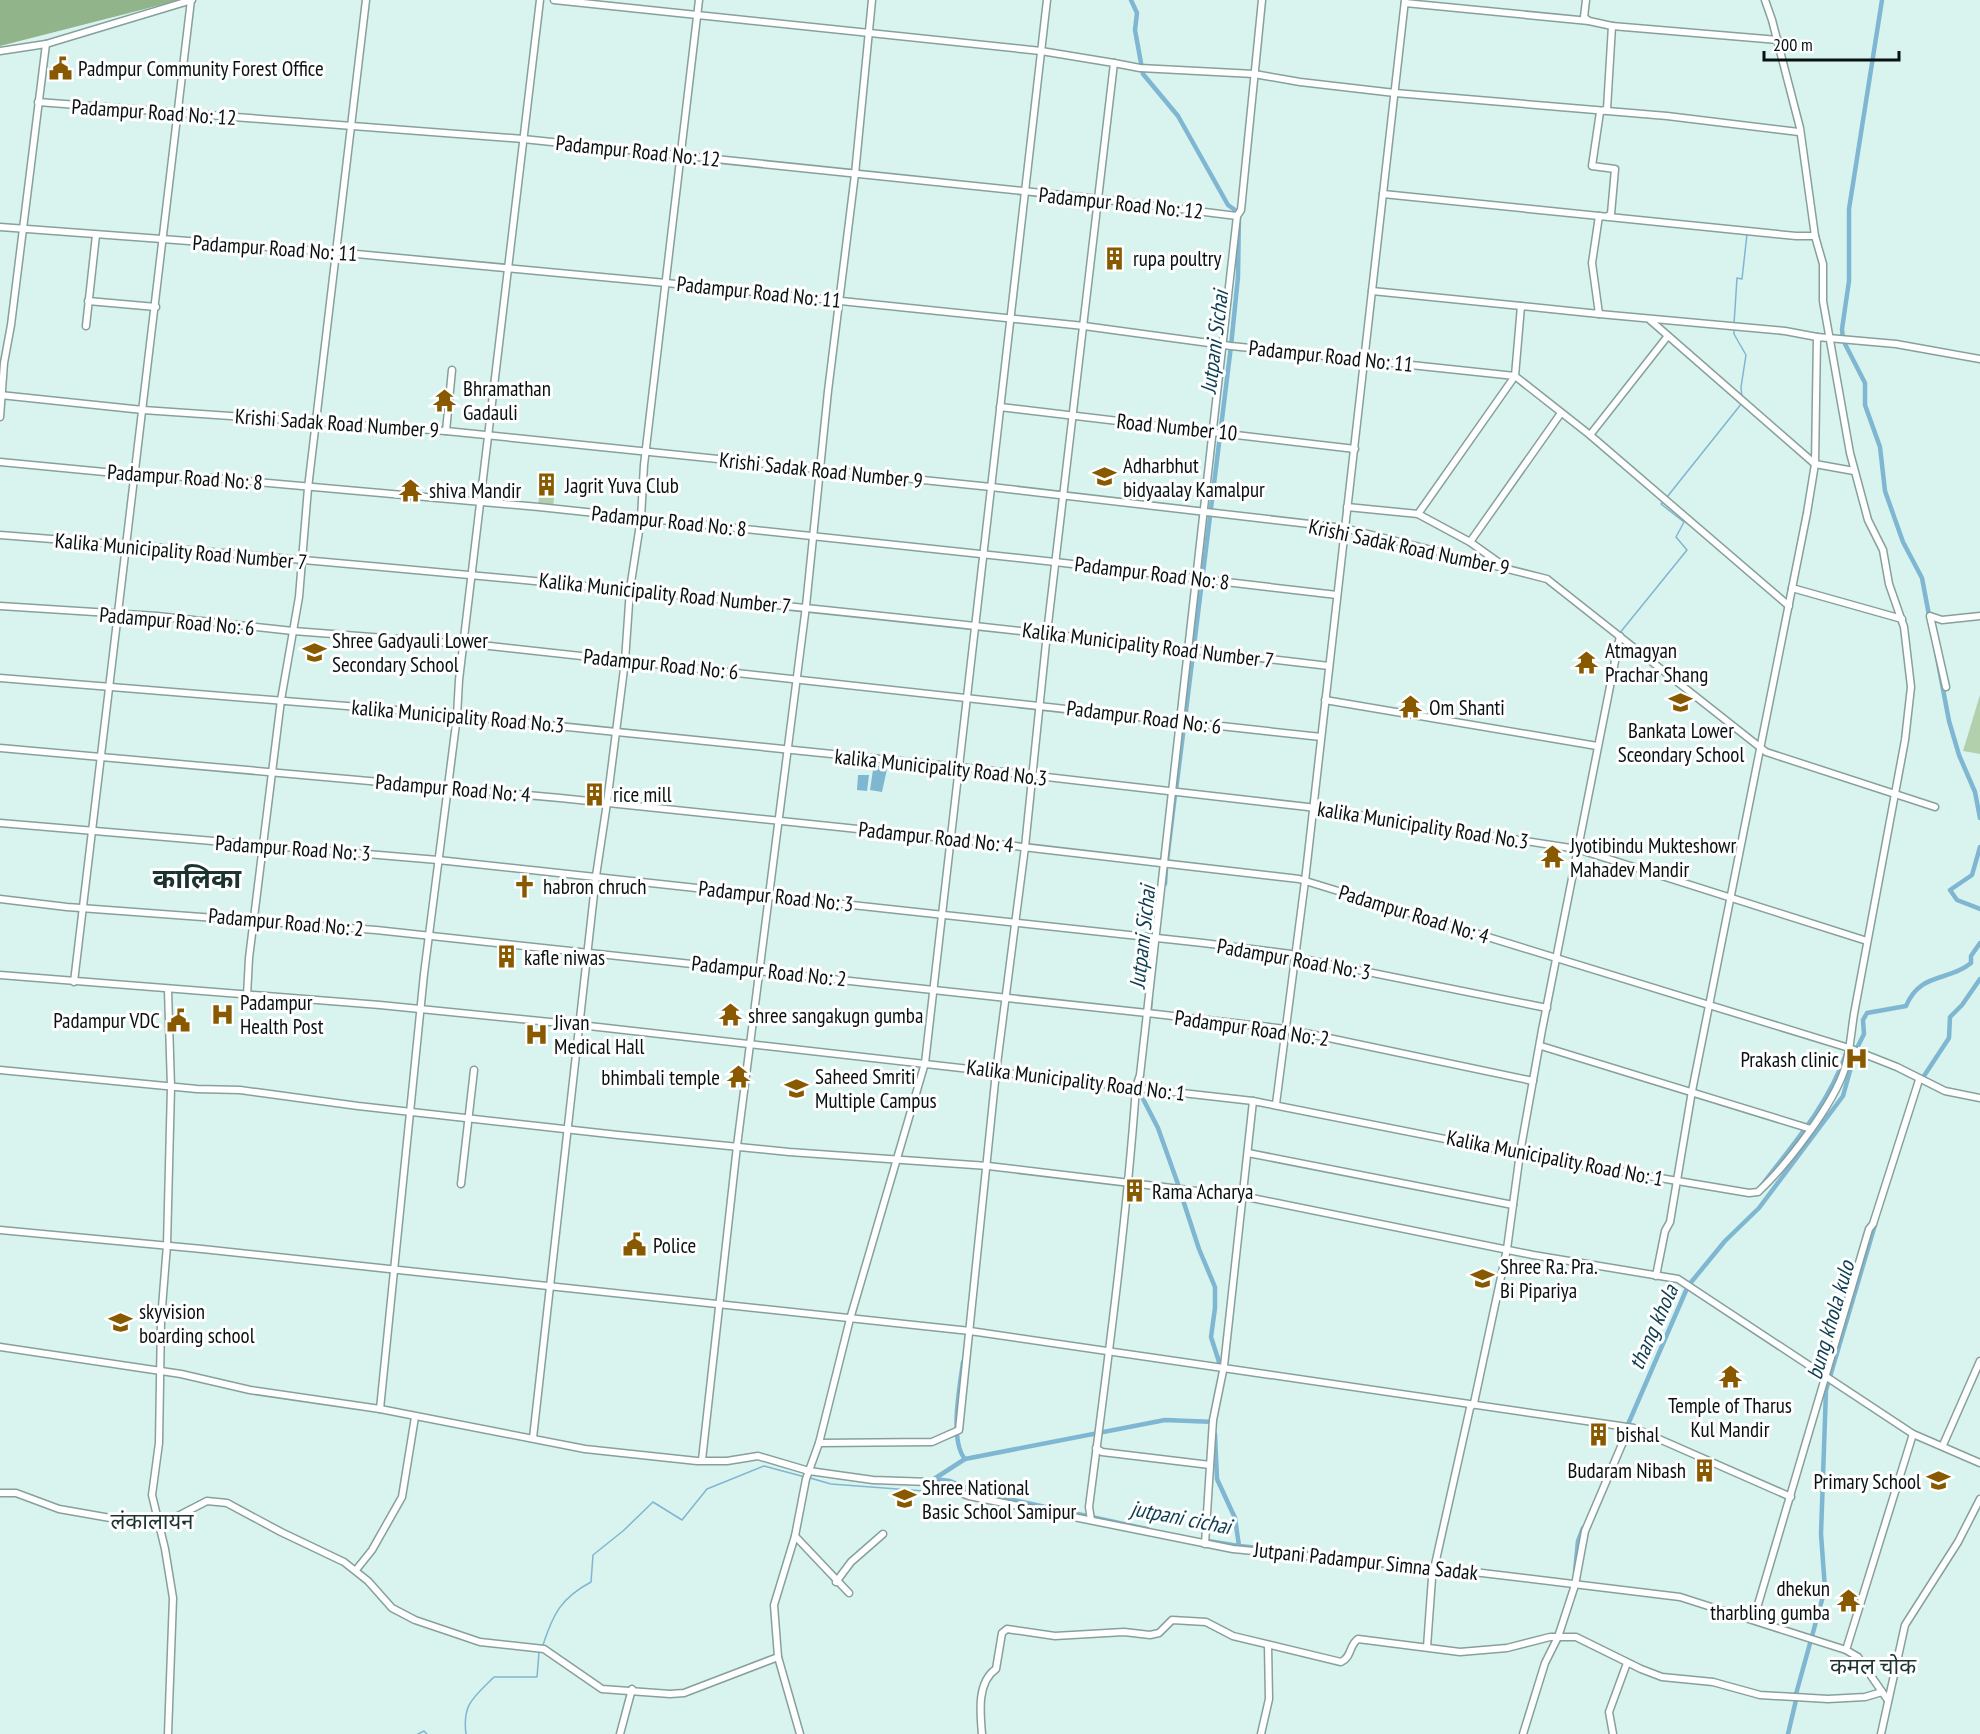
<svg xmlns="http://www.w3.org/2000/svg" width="1980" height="1734" viewBox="0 0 1980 1734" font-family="'PT Sans Narrow','Noto Sans Devanagari',sans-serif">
	<rect width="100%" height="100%" fill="#d9f3ef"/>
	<g fill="#b3d0ad">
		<path d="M540,488L555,489L553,508L538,507Z"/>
		<path d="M1980,695V754L1963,751Z"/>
	</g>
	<path fill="#91b48a" d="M0,0H180L0,46Z"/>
	<g fill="#7fb6d2">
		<path d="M876,766H885L887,769L882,792L870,790L873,770Z"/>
		<path d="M858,775H869L867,791L857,790Z"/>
	</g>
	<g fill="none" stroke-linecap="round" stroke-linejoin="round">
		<g stroke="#7fb6d2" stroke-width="1.5">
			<path d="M1734,324L1737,278L1742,279L1747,234"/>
			<path d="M1734,328V334L1746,355L1741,387L1742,398"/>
			<path d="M1667,497L1742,403"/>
			<path d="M1619,634L1687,550L1676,537L1684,522L1661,504L1664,501"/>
			<path d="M1606,689L1614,650"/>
			<path d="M810,1478L831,1484L924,1491L930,1485"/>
			<path d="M543,1645C553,1614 561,1598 591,1582L593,1555L623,1531L653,1502L682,1520L707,1489L764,1466L805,1477"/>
			<path d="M418,1734L424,1731L427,1734"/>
			<path d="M466,1734C462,1704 474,1697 494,1677H537L539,1652"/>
		</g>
		<g stroke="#7fb6d2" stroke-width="4.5">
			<path d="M1131,0L1137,13L1135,30L1143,74L1178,116L1228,205L1239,213L1238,277L1231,346L1185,719"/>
			<path d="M1882,0L1849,209V281L1842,329L1843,340L1865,383V405L1880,447L1885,491L1903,542L1922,578L1949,721L1959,755L1975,792L1980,818"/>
			<path d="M1176,790L1184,726"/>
			<path d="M1980,847L1972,875L1950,890L1957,900L1980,909"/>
			<path d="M1167,861L1175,795"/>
			<path d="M1165,884L1166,869"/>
			<path d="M1150,1009L1151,999"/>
			<path d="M1857,1048L1864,1034L1863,1020L1867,1013L1906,1006C1920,972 1948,982 1971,963V956L1980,943"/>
			<path d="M1142,1075L1140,1093L1158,1128L1179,1187"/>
			<path d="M1920,1082L1949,1038L1950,1017L1962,1005L1980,979"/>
			<path d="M1762,1185C1794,1143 1828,1105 1846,1054"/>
			<path d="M1180,1191L1199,1249L1215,1287V1308L1211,1337L1221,1368"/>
			<path d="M1626,1429L1688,1286L1725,1241L1759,1208L1843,1096L1855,1053"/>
			<path d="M965,1459L1165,1420L1215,1422"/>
			<path d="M934,1479L965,1459C949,1440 960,1386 963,1362"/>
			<path d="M934,1479L950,1481L976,1492L1147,1529"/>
			<path d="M1208,1541L1239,1546L1235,1518L1217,1479L1215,1434"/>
			<path d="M1239,1546L1356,1558"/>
			<path d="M1575,1572L1578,1541L1583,1528"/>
			<path d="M1796,1694L1825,1589L1821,1534L1826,1390L1875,1225"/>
			<path d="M1788,1734L1796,1700"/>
		</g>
		<defs>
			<g id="minor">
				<path d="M554,0L1041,51L1114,63L1047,633L1025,847L996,1072L959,1430L932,1442L819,1443"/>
				<path d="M1586,0L1584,17L1589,21"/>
				<path d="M1405,3L1589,21L1612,26L1607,109L1600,112L1592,166L1615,169L1611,214L1608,216"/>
				<path d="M1612,26L1778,40"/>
				<path d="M0,51L46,44L192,0"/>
				<path d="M1114,63L1140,68L1254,74L1300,82L1395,93L1667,116L1799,132"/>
				<path d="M38,102L523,139L1099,199L1237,216"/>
				<path d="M1383,194L1599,216"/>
				<path d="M0,227L335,252L666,283L1084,326L1231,346L1515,376L1590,435L1789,606"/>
				<path d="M1372,291L1521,306"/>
				<path d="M88,301L156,307"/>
				<path d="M1599,314L1785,331L1817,337"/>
				<path d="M1650,320L1815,464L1854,471"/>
				<path d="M86,326L96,235"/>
				<path d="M0,395L143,410L446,431L991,487L1344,528L1547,579L1766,752L1935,807"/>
				<path d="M1000,407L1355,449"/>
				<path d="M0,417L4,363L11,325L46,44"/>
				<path d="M446,431L452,370"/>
				<path d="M1590,435L1667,337"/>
				<path d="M0,462L136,475L213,478L539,507L1055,562L1337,595"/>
				<path d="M1347,507L1418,514L1470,542L1505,567"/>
				<path d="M1418,514L1515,376L1521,306L1599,314L1592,263L1599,216L1796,236H1815"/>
				<path d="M0,535C444,569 886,614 1329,666"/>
				<path d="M1470,542L1561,413"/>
				<path d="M1792,588L1902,619"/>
				<path d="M0,606L157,616L293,631L490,646L1321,737"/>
				<path d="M0,678L421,712L959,767L1308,807L1577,849L1867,941"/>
				<path d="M1946,687L1930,616L1942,620L1980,616"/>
				<path d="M1325,700L1597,746"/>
				<path d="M0,748L560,798L963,840L1299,879L1849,1048L1897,1067L1945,1091L1980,1098"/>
				<path d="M0,823L438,860L1203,943L1291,954L1298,958L1547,1008"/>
				<path d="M0,899L67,907L376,930L1147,1013L1286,1029L1533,1081"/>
				<path d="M0,975L380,1005L580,1025L1253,1101L1541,1158L1749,1193L1758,1192C1786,1166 1834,1104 1845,1068C1850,1051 1851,1033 1854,1014L1905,740L1911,687L1904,627L1889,584L1883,550L1868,520L1850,453L1823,301V264L1815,236L1800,128L1772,20L1765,0"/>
				<path d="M74,982L191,0"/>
				<path d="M247,996L249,958L281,700L299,597L308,488L366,0"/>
				<path d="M1541,1046L1811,1129"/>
				<path d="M0,1070L197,1089L240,1090L358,1106L618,1135L789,1152L988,1166L1247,1197L1533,1255L1678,1279L1913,1434L1980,1463"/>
				<path d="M1276,1104L1305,881L1405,0"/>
				<path d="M1248,1153L1513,1205"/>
				<path d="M461,1184L474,1070"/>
				<path d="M0,1230L202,1249L970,1331L1634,1428L1791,1497"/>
				<path d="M1656,1276L1665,1231L1670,1222L1692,1091L1807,513L1815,464L1817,337L1896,344L1980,359"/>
				<path d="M0,1347L181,1374L250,1390L380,1409L585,1449L697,1461H727L758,1456L809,1471L873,1480L930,1482L969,1496L1233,1549L1482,1573L1680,1597L1846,1650L1858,1657L1887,1699"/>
				<path d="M380,1409L424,974L457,716L459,680L540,0"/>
				<path d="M533,1438L596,876L607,803L625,661L630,589L641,518L644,465L699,0"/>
				<path d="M1943,1445L1980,1361"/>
				<path d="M1096,1448L1102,1452L1210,1465"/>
				<path d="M702,1460L737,1146L806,606L828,391L855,174L872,0"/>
				<path d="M0,1493H16L59,1509L133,1522L159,1521L178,1516L207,1501L227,1503L281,1532L344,1562L368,1581L392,1608L415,1620L480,1642L544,1649L602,1689L670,1694L684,1693L778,1657L774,1605L795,1536L806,1479L819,1443L850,1319L925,1063L1047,0"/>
				<path d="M1091,1520L1089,1507C1107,1367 1126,1228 1136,1087L1140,1075L1237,216L1241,210L1262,0"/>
				<path d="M795,1536L849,1593"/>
				<path d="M1205,1544L1213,1420L1224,1366L1253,1101"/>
				<path d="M356,1570L372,1550L402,1497L415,1417"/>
				<path d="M836,1582L851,1562L883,1534"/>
				<path d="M1754,1618L1869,1229L1873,1224L1919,1080"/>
				<path d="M1427,1647L1432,1578L1470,1408L1474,1403L1507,1249L1520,1153L1542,1030L1620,636"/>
				<path d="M1846,1650L1913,1434"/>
				<path d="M778,1657L800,1734"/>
				<path d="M168,1734L173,1598L165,1549L152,1495L159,1443L161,1320L167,1245L171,1087L168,990"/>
				<path d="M620,1734L632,1689"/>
				<path d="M982,1734C980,1712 977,1682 996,1669L1002,1633L1007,1629L1055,1636L1124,1632L1150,1635L1159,1633L1172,1620L1206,1622L1233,1636L1341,1662C1352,1657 1349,1645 1358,1639L1460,1652L1507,1648L1550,1637H1576L1641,1669L1662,1677L1713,1682L1760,1695L1828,1699L1865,1697L1882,1692"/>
				<path d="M1261,1734L1269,1699L1268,1645"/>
				<path d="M1523,1734L1545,1663L1558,1637L1575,1585L1585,1531L1629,1428"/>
				<path d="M1613,1734L1609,1712L1627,1663"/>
				<path d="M1881,1734L1905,1625L1958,1542L1980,1499"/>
			</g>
		</defs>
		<use href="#minor" stroke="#87a09c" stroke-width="9"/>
		<use href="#minor" stroke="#fff" stroke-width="6"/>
	</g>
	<defs>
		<symbol id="civic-bare" viewBox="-9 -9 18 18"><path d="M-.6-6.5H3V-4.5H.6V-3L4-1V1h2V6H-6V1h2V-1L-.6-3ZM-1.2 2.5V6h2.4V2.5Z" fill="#895900" stroke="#fff" stroke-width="2.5" paint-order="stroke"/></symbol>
		<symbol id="building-bare" viewBox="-9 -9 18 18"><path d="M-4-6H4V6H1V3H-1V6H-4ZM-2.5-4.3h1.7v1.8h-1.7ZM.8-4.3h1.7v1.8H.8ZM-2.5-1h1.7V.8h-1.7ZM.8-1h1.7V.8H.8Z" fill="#895900" stroke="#fff" stroke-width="2.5" paint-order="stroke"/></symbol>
		<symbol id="temple-bare" viewBox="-9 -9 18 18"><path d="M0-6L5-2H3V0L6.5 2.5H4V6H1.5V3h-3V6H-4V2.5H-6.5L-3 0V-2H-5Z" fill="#895900" stroke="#fff" stroke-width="2.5" paint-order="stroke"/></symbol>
		<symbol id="school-bare" viewBox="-9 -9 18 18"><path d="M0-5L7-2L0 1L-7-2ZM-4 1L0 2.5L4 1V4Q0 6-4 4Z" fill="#895900" stroke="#fff" stroke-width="2.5" paint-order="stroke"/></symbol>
		<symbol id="church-bare" viewBox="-9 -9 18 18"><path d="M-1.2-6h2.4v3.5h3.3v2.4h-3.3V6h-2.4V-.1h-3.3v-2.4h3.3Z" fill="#895900" stroke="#fff" stroke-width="2.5" paint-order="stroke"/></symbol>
		<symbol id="hospital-bare" viewBox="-9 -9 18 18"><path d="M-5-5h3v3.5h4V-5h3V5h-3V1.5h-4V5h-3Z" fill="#895900" stroke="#fff" stroke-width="2.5" paint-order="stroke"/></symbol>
		<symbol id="university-bare" viewBox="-9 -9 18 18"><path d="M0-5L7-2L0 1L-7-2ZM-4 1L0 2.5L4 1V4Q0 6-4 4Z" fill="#895900" stroke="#fff" stroke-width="2.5" paint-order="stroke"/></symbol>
	</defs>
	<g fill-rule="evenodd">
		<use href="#civic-bare" x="44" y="52" width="33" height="33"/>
		<use href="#building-bare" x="1098" y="242" width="33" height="33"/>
		<use href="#temple-bare" x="428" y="384" width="33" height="33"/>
		<use href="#school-bare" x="1088" y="460" width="33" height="33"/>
		<use href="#building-bare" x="530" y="468" width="33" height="33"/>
		<use href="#temple-bare" x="394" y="474" width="33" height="33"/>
		<use href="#school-bare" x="298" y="636" width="33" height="33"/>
		<use href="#temple-bare" x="1570" y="646" width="33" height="33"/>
		<use href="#school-bare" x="1664" y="686" width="33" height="33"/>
		<use href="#temple-bare" x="1394" y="690" width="33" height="33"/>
		<use href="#building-bare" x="578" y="778" width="33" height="33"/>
		<use href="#temple-bare" x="1536" y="840" width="33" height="33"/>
		<use href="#church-bare" x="508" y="870" width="33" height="33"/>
		<use href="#building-bare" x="490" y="940" width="33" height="33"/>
		<use href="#hospital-bare" x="206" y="998" width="33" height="33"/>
		<use href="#temple-bare" x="714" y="998" width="33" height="33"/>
		<use href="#civic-bare" x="162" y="1004" width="33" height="33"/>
		<use href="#hospital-bare" x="520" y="1018" width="33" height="33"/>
		<use href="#hospital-bare" x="1840" y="1042" width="33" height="33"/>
		<use href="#temple-bare" x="722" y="1060" width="33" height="33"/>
		<use href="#university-bare" x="780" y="1072" width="33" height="33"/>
		<use href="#building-bare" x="1118" y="1174" width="33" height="33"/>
		<use href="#civic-bare" x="618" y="1228" width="33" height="33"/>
		<use href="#school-bare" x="1466" y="1262" width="33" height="33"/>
		<use href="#school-bare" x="104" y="1306" width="33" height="33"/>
		<use href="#temple-bare" x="1714" y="1360" width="33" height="33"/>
		<use href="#building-bare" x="1582" y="1418" width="33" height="33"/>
		<use href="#building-bare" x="1688" y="1454" width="33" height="33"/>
		<use href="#school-bare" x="1922" y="1464" width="33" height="33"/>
		<use href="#school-bare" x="888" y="1482" width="33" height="33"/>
		<use href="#temple-bare" x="1832" y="1584" width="33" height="33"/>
	</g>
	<g text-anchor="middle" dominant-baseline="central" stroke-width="6" stroke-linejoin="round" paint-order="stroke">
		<g font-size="21" fill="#091211" stroke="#fff" text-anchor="start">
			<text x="78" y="68">Padmpur Community Forest Office</text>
			<text x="1133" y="258">rupa poultry</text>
			<text x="463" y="388">Bhramathan<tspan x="463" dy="24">Gadauli</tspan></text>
			<text x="1123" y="465">Adharbhut<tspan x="1123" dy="24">bidyaalay Kamalpur</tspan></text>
			<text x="565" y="485">Jagrit Yuva Club</text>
			<text x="429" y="490">shiva Mandir</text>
			<text x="332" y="640">Shree Gadyauli Lower<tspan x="332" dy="24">Secondary School</tspan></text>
			<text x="1605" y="650">Atmagyan<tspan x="1605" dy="24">Prachar Shang</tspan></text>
			<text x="1429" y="707">Om Shanti</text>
			<text x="1681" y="730" text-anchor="middle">Bankata Lower<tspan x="1681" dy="24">Sceondary School</tspan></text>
			<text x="613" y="794">rice mill</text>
			<text x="1570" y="845">Jyotibindu Mukteshowr<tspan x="1570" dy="24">Mahadev Mandir</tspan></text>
			<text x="543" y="886">habron chruch</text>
			<text x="524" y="957">kafle niwas</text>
			<text x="240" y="1002">Padampur<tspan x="240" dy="24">Health Post</tspan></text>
			<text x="748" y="1015">shree sangakugn gumba</text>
			<text x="160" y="1020" text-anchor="end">Padampur VDC</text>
			<text x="554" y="1022">Jivan<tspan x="554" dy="24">Medical Hall</tspan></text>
			<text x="1839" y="1059" text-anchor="end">Prakash clinic</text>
			<text x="815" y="1076">Saheed Smriti<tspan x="815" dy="24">Multiple Campus</tspan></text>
			<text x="720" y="1077" text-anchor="end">bhimbali temple</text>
			<text x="1152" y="1191">Rama Acharya</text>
			<text x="653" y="1245">Police</text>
			<text x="1500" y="1266">Shree Ra. Pra.<tspan x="1500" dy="24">Bi Pipariya</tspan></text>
			<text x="139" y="1311">skyvision<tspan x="139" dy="24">boarding school</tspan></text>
			<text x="1730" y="1405" text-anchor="middle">Temple of Tharus<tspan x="1730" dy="24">Kul Mandir</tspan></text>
			<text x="1616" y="1434">bishal</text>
			<text x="1686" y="1470" text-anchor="end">Budaram Nibash</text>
			<text x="1921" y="1481" text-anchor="end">Primary School</text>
			<text x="922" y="1487">Shree National<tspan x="922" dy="24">Basic School Samipur</tspan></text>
			<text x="1830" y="1588" text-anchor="end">dhekun<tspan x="1830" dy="24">tharbling gumba</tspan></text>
		</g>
		<g font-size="21" fill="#091211" stroke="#fff">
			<text transform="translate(154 112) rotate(4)">Padampur Road No: 12</text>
			<text transform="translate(638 151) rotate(6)">Padampur Road No: 12</text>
			<text transform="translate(1121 203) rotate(6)">Padampur Road No: 12</text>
			<text transform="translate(275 248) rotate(4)">Padampur Road No: 11</text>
			<text transform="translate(759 292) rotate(6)">Padampur Road No: 11</text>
			<text transform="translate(1331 356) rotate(6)">Padampur Road No: 11</text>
			<text transform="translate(337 423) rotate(4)">Krishi Sadak Road Number 9</text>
			<text transform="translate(1177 427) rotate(6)">Road Number 10</text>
			<text transform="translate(821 470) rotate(6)">Krishi Sadak Road Number 9</text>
			<text transform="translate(185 477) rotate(4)">Padampur Road No: 8</text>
			<text transform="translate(669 521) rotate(6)">Padampur Road No: 8</text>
			<text transform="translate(1409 547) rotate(12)">Krishi Sadak Road Number 9</text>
			<text transform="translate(181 551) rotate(5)">Kalika Municipality Road Number 7</text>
			<text transform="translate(1152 573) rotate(7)">Padampur Road No: 8</text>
			<text transform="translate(665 593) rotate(6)">Kalika Municipality Road Number 7</text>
			<text transform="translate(177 621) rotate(5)">Padampur Road No: 6</text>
			<text transform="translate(1148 645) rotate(7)">Kalika Municipality Road Number 7</text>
			<text transform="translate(661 664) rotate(6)">Padampur Road No: 6</text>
			<text transform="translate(458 716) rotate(5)">kalika Municipality Road No.3</text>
			<text transform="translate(1144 717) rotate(7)">Padampur Road No: 6</text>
			<text transform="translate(941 767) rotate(6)">kalika Municipality Road No.3</text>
			<text transform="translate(453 788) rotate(5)">Padampur Road No: 4</text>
			<text transform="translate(1423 825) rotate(9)">kalika Municipality Road No.3</text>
			<text transform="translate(936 837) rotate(6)">Padampur Road No: 4</text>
			<text transform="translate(293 848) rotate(4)">Padampur Road No: 3</text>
			<text transform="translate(776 896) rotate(6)">Padampur Road No: 3</text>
			<text transform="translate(1414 914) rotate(17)">Padampur Road No: 4</text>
			<text transform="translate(286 922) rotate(5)">Padampur Road No: 2</text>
			<text transform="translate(1294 959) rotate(10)">Padampur Road No: 3</text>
			<text transform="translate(769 971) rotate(6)">Padampur Road No: 2</text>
			<text transform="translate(1252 1028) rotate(8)">Padampur Road No: 2</text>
			<text transform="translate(1076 1080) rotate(7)">Kalika Municipality Road No: 1</text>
			<text transform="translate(1555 1158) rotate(11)">Kalika Municipality Road No: 1</text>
			<text transform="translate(1366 1561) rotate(6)">Jutpani Padampur Simna Sadak</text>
		</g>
		<g font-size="22" font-style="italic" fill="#0e3e52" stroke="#fff">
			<text transform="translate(1214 342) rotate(-83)">Jutpani Sichai</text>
			<text transform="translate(1142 937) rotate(-84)">Jutpani Sichai</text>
			<text transform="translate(1830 1320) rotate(-74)">bung khola kulo</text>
			<text transform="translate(1653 1327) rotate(-66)">thang khola</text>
			<text transform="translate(1181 1517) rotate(11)">jutpani cichai</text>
		</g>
		<g font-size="22" fill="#1d3330" stroke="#fff">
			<text x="152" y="1521">लंकालायन</text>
			<text x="1873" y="1666">कमल चोक</text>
		</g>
		<g font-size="27" font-weight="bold" fill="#1d3330" stroke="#fff">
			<text x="197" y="878">कालिका</text>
		</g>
	</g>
	<path d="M1764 51v9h135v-9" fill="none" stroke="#091211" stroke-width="3"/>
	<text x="1773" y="51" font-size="18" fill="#091211" stroke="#ffffff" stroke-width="4.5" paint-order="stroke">200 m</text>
</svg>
